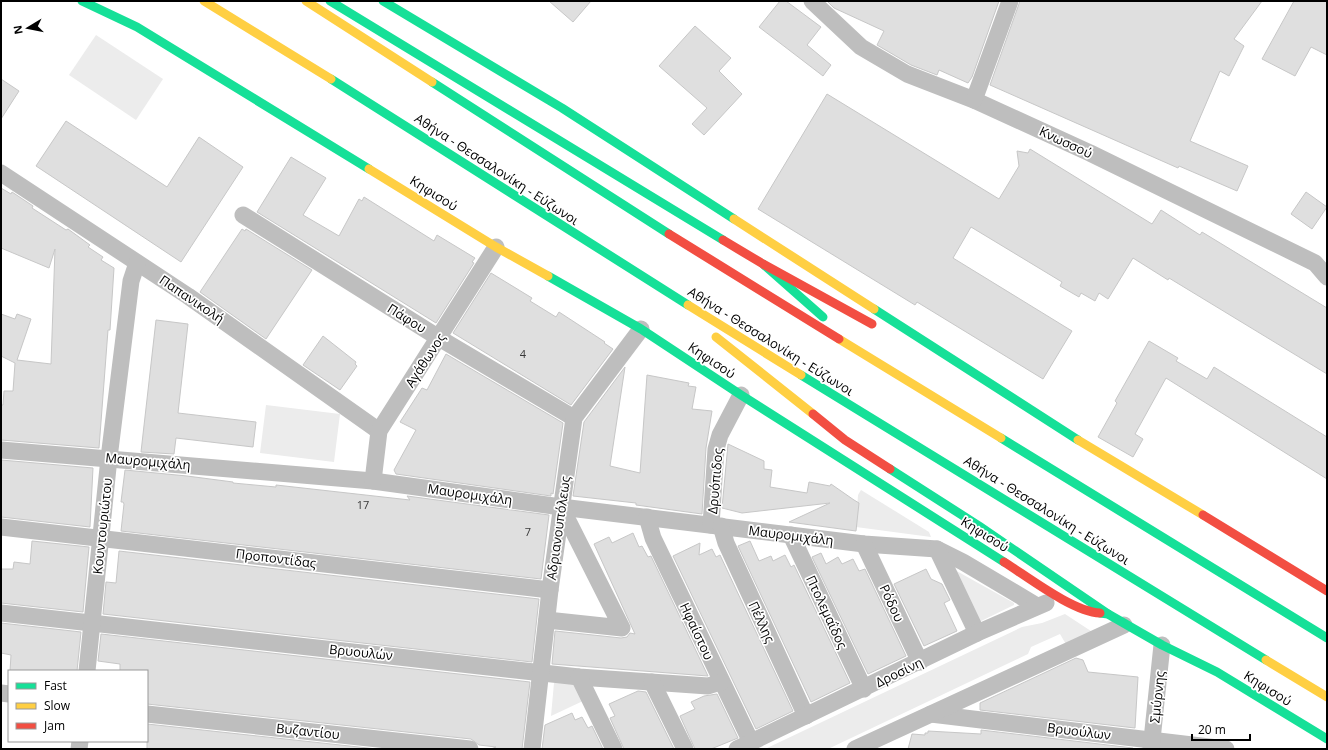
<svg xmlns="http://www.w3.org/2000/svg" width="1328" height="750" viewBox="0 0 1328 750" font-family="'Open Sans',sans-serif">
	<rect width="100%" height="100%" fill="#fff"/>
	<g fill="#ececec">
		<path d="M96,35L163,79L136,120L69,75Z"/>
		<path d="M266,405L340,414L334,462L260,453Z"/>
		<path d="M861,490L929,532L931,537L856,527L858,495Z"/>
		<path d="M953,569L1014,603V605L979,622Z"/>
		<path d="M1065,614L1094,633L1067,646L1060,634L1031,647L1028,654L828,749H765L1022,627L1042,623Z"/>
		<path d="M554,683H575L583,701L551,716Z"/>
	</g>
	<g fill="#dfdfdf" stroke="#c7c7c7">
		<path d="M549,1H591L573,22Z"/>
		<path d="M780,1H786L821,27L807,45L831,65L823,76L759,27Z"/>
		<path d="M827,1H999L972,77L968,83L939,70L937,75L911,65L877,45L884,31L834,8Z"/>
		<path d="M1020,1H1262L1234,39L1244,46L1229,76L1220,71L1190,141L1248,166L1237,191L1179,166L1178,168L990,85Z"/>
		<path d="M1294,1H1327V55L1311,47L1295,76L1262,59Z"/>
		<path d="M695,26L731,58L719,71L742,94L704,135L692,124L707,108L659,66Z"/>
		<path d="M1,79L19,91L1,119Z"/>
		<path d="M827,94L999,199L1019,166L1017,151L1028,153L1030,149L1152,224L1161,210L1200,235L1202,232L1327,308V374L1169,278L1168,280L1133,258L1108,299L1099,293L1095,301L1081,293L1079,297L1060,286L1062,282L971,227L953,258L1072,331L1043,379L917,302L915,305L758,209Z"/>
		<path d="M66,121L167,187L199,137L243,167L181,262L36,166Z"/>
		<path d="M291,157L326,178L303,215L339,236L359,199L362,201L364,197L434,241L437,235L475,258L472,262L474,263L436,323L257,212Z"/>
		<path d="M1,188L11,194L12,192L33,206L32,208L66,230L68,229L90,245L88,247L103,257L101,260L114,268L110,330H108L99,448L1,440V405H3L4,391H13L15,363L1,356V314L15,319L17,314L31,319L17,360L51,364L55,249L49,268L1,248Z"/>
		<path d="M1306,192L1327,207L1312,229L1291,214Z"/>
		<path d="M242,229L245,231L246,229L312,270L266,339L200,292Z"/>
		<path d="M491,273L532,298L530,301L556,317L559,312L605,342L604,343L613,349L571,405L453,333Z"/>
		<path d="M156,320L188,324L178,413L256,422L253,447L176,438L174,454L141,452Z"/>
		<path d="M323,336L356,362L355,364L357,366L340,390L303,365Z"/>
		<path d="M1149,341L1178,358L1176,361L1207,379L1214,367L1327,437V479L1166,378L1135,434L1143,439L1133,457L1098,437L1117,403L1115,401Z"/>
		<path d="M446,354L563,423L553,494L551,493V496L396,474L394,470L416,430L400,422L422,388L427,390Z"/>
		<path d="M625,367L610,466L640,473L647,375L689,383L688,386L696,387L692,409L712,411L706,448L702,514L636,505V503L573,496L584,422Z"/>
		<path d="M728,444L764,461V469L772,470L770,487L807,493L809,482L830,486L831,484L854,500L859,503L856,531L789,522L830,503L742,513L722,508Z"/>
		<path d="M1,460L93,468L90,527L1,517Z"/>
		<path d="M125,470L187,476L233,482V483L276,487V485L410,500L407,496L549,515L541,579L121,531L124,504L123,502H121Z"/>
		<path d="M633,533L639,547L642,546L648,557L651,556L708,676L552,664L555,631L621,638L627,637L630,633L635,634L594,544L609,537L612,543Z"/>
		<path d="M32,541L89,547L83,612L1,603V569H13L14,562L30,564Z"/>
		<path d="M750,541L759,561L771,556L773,561L785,555L791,567L794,565L850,683L811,702L738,546Z"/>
		<path d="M700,543L699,555L712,549L716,557L720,555L793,711L756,729L673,556Z"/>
		<path d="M119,551L539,599L532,662L103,614L106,582L116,583Z"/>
		<path d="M821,553L826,564L838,557L842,564L853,559L859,571L865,569L906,656L868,674L812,557Z"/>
		<path d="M926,569L931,579L942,584L950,600L944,603L957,631L924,646L894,584Z"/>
		<path d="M1,623L81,632L77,671H10L11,655L1,653Z"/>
		<path d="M101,634L530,682L522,749H491L496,747L479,745L471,739L147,704V671H120V664L98,661Z"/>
		<path d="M1076,658L1083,660L1088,672L1138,677L1135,728L980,710V703Z"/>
		<path d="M638,691L646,692L674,749H624L610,718L615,716L609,704Z"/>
		<path d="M717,694L738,738L711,749H695L680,716L695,709L691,702L704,696Z"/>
		<path d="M572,713L575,720L582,717L588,728L592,726L603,749H542L545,725Z"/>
		<path d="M147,724L377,749H147Z"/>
		<path d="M981,730L1133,748V749H908L912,734L925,735V733H928V731L981,734Z"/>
	</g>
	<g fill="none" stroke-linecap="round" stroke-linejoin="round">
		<g stroke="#bebebe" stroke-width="17">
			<path d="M812,1L861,47L907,74L974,100L1090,153L1315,263L1327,277"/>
			<path d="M974,100L1010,1"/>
			<path d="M1,173L188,296L379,431"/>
			<path d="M243,215L439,338L574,418"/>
			<path d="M1,450L373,481L561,507L864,544L937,549L963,562L1037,606"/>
			<path d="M373,481L379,431L496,247"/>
			<path d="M647,517L653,538L751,742"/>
			<path d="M711,525L716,449L720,435L741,395"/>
			<path d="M721,526L726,543L806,716"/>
			<path d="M1,527L550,590"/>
			<path d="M791,535L864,689"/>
			<path d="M864,544L920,662"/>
			<path d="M937,549L977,633"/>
			<path d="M1,613L579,677L708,686L721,682"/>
			<path d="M547,620L622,628L561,507"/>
			<path d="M87,671L109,458L131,281L137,263"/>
			<path d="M579,677L614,749"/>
			<path d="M652,682L685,749"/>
			<path d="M1,693L9,694"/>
			<path d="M147,714L470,749"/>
			<path d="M931,714L1226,749"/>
			<path d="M79,749L80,741"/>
			<path d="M532,749L550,590L574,418L641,329"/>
			<path d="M737,749L977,633L1046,603"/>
			<path d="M855,749L1124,625"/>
			<path d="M1151,749L1162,645"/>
		</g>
		<g stroke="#16e098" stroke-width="9">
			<path d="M82,1L137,27L369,169"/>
			<path d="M330,1L723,240"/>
			<path d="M383,1L562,108L734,219"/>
			<path d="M331,79L688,305"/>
			<path d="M432,82L669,234"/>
			<path d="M763,264L823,317"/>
			<path d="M548,276L641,329L741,395L1004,562"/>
			<path d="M874,309L1078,440"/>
			<path d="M801,375L1266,660"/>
			<path d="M1001,438L1327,638"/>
			<path d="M890,469L979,526L1108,614"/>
			<path d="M1100,613L1108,614L1162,645L1217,672L1327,739"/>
		</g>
		<g stroke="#ffcf43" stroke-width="9">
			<path d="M204,1L331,79"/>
			<path d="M306,1L432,82"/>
			<path d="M369,169L496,247L548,276"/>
			<path d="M734,219L874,309"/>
			<path d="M688,305L801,375"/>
			<path d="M716,337L813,414"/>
			<path d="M839,339L1001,438"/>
			<path d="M1078,440L1203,515"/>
			<path d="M1266,660L1327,697"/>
		</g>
		<g stroke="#f24e42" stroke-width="9">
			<path d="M669,234L839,339"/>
			<path d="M723,240L763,264L872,324"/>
			<path d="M813,414L845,440L890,469"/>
			<path d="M1203,515L1327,591"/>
			<path d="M1004,562C1028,577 1073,612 1100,613"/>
		</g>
	</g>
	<g text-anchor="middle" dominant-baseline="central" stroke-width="3.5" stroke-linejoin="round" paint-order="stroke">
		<g font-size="11" fill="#383838">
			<text x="523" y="353">4</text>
			<text x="363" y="504">17</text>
			<text x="528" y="531">7</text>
		</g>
		<g font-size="13" fill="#000" stroke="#fff">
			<text transform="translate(1066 142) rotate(25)">Κνωσσού</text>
			<text transform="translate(497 169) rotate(33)">Αθήνα - Θεσσαλονίκη - Εύζωνοι</text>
			<text transform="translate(434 193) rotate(32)">Κηφισού</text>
			<text transform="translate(192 299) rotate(34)">Παπανικολή</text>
			<text transform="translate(407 318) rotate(32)">Πάφου</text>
			<text transform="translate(771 341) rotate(32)">Αθήνα - Θεσσαλονίκη - Εύζωνοι</text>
			<text transform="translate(425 360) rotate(-57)">Αγάθωνος</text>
			<text transform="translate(712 360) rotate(34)">Κηφισού</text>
			<text transform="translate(148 461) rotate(5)">Μαυρομιχάλη</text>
			<text transform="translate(715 481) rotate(-85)">Δρυόπιδος</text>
			<text transform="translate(470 494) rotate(8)">Μαυρομιχάλη</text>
			<text transform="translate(1047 510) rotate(32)">Αθήνα - Θεσσαλονίκη - Εύζωνοι</text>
			<text transform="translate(102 526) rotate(-84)">Κουντουριώτου</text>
			<text transform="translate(558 528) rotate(-82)">Αδριανουπόλεως</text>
			<text transform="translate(985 534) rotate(32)">Κηφισού</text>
			<text transform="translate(791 535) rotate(7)">Μαυρομιχάλη</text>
			<text transform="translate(276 558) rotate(7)">Προποντίδας</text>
			<text transform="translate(892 603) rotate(65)">Ρόδου</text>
			<text transform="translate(827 612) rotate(65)">Πτολεμαΐδος</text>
			<text transform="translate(762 622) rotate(65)">Πέλλης</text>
			<text transform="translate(697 631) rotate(65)">Ηφαίστου</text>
			<text transform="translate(361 652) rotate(6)">Βρυουλών</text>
			<text transform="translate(899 672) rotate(-26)">Δροσίνη</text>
			<text transform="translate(1268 688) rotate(32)">Κηφισού</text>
			<text transform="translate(1157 697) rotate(-84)">Σμύρνης</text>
			<text transform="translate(308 731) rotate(6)">Βυζαντίου</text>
			<text transform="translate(1079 731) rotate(7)">Βρυούλων</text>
		</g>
	</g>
	<rect width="1328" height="750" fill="none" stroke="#000000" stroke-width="4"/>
	<rect x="8" y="670" width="140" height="72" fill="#ffffff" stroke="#999999"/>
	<rect x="16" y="683" width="20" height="6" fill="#16e098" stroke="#999999"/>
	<text x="44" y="690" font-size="12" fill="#000000">Fast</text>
	<rect x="16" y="703" width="20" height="6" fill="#ffcf43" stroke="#999999"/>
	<text x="44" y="710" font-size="12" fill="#000000">Slow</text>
	<rect x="16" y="723" width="20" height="6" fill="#f24e42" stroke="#999999"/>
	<text x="44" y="730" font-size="12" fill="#000000">Jam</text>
	<g transform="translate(28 28) rotate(260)" stroke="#ffffff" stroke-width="3" paint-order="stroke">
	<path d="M0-3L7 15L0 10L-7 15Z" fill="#000000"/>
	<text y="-6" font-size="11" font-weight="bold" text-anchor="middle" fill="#000000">N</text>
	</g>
	<path d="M1192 734v6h58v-6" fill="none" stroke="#000000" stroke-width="2"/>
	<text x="1198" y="734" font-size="12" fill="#000000" stroke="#ffffff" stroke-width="3" paint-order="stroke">20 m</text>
</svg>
